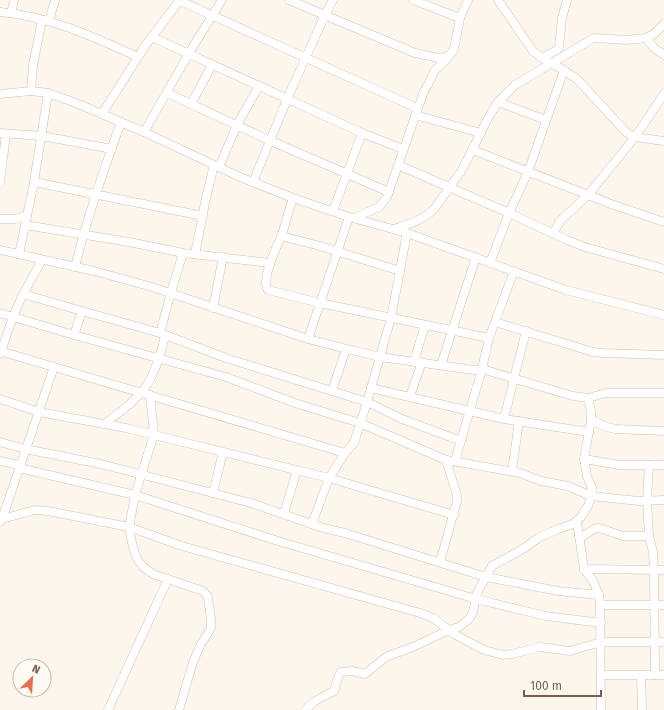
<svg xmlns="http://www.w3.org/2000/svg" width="664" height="710" viewBox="0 0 664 710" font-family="'Fira Sans',sans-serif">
	<rect width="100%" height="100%" fill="#fdf6ec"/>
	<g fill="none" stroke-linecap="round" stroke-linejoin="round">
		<defs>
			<g id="minor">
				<path d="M178,0L417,108"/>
				<path d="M289,0L415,53L439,58L449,56"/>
				<path d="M413,0L460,18"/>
				<path d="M498,0L533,51L542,58L560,68L577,79L626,132L635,137L664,141"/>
				<path d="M0,12C49,16 94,37 138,57"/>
				<path d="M11,13L14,0"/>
				<path d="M49,21L55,0"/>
				<path d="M152,37L362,133L403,149"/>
				<path d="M646,38L654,48L664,55"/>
				<path d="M542,58L557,50L559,47L562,18L567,0"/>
				<path d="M31,91L33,65L42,20"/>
				<path d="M167,93L271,141L389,192"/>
				<path d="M0,94L31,91L48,93L76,103L144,132L240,177L293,198L349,217L407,233L566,290L664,315"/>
				<path d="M498,102L546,120"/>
				<path d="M191,104L212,65"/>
				<path d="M102,114L145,46L180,0"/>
				<path d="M415,115L481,133"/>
				<path d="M144,132L192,48L222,0"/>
				<path d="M0,133L42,136L112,149"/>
				<path d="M473,150L611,204L664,222"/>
				<path d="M398,165L509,213L567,240L585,247L664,269"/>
				<path d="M219,167L237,125L259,86"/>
				<path d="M34,182L203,216"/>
				<path d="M253,182L291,90L325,15L333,0"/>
				<path d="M0,183L6,134"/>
				<path d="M293,198C289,210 286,222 282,234C278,245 260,279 268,290L320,303L489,338"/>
				<path d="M333,211L362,133"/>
				<path d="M354,218L379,207L387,197L424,91L429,83L435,70L447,59L454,49L460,18L468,0"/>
				<path d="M0,219H15L27,216"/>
				<path d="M25,225L129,242L183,253L270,263"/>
				<path d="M394,229C409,224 424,220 435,208L462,170L487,120L498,102L515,85L594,38L627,40L646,38L654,34L664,24"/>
				<path d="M553,234L560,221L588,195L635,137L664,94"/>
				<path d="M281,236L320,246L400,271"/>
				<path d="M0,250L94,271L152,287L308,339L331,345L380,357L474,370L482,369L573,396L588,398L606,393H664"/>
				<path d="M19,254L34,182L48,93"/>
				<path d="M195,254L206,198L214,165"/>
				<path d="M490,263L509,213L528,172L564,70"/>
				<path d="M75,267C87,217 104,170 121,122"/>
				<path d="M23,294L82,311L74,335"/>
				<path d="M213,308L223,257"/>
				<path d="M82,311L160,333L226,358L367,402L402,419L461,441"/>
				<path d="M0,313L74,335L226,377L295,403L360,423L446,460L520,473L541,481L568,486L591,496L639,501L664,500"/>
				<path d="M495,322L593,352L603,353L664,355"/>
				<path d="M160,333L171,292L183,253"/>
				<path d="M308,339L349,217"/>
				<path d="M0,351L345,453"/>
				<path d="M0,354L13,317L23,294L42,260"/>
				<path d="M414,361L425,325"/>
				<path d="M441,365L476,257"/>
				<path d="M371,388L504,419L589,432"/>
				<path d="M332,391L346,349"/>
				<path d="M410,396L422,362"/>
				<path d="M0,399L39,412L126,428L329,478L454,515"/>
				<path d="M504,419L526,331"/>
				<path d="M591,420L607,427L615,429L664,431"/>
				<path d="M106,423C119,412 135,402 145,388C155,373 161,353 165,336"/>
				<path d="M0,442L25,449L101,464L251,503L323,528L345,533L486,577L558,591L599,595"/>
				<path d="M584,459L619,465H664"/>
				<path d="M0,461L20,465"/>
				<path d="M455,461L482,369L489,338L514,271"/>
				<path d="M649,465L647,501L649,536L653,552L654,570L655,675"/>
				<path d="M19,468L135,495L278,541L476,599L546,616L601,623"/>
				<path d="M512,471L519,421"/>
				<path d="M213,493L223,452"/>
				<path d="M284,513L297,470"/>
				<path d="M2,519L54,367"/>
				<path d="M577,521L584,569L593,581L599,595L600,605L601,710"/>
				<path d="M0,522L2,519L35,510L48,511L129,527L135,495L154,434L150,395"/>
				<path d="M312,524L329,478L345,453L354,443L367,402L391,318L407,233"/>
				<path d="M579,536H583L594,529L599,528L623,536H649"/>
				<path d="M440,562L457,501V495L446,460"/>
				<path d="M584,569L664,570"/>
				<path d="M600,605H664"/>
				<path d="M601,675H664"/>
				<path d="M641,676L642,710"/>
				<path d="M108,710L168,579"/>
				<path d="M179,710L193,662L201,644L211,628V619L208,597L203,591L153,574C133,563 133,547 129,527L182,546L420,613L433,618L454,634L484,650L503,655L512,654L540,647L570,651L601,642H664"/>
				<path d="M305,710L315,701L334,691L339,675L341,672L352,671L365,674L386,657L415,646L449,630L459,627L469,619L473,612L477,593L492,566L523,549L538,538L558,529L573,524L580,518L588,506L591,496L592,488L587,476L584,459L591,420V411L588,398"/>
			</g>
		</defs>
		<use href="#minor" stroke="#d1beb0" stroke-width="9"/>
		<use href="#minor" stroke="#fff" stroke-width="8"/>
	</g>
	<g transform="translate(32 678) rotate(25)"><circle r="19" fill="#fffaf3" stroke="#cabbb1"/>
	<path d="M0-3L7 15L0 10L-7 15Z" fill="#e76f51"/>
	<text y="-6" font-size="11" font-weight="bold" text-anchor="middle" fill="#7a5c4d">N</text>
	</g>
	<path d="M524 690v6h77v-6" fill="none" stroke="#7a5c4d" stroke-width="2"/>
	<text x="530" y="690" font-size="12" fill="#7a5c4d" stroke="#fffaf3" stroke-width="3" paint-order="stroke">100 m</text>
</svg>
